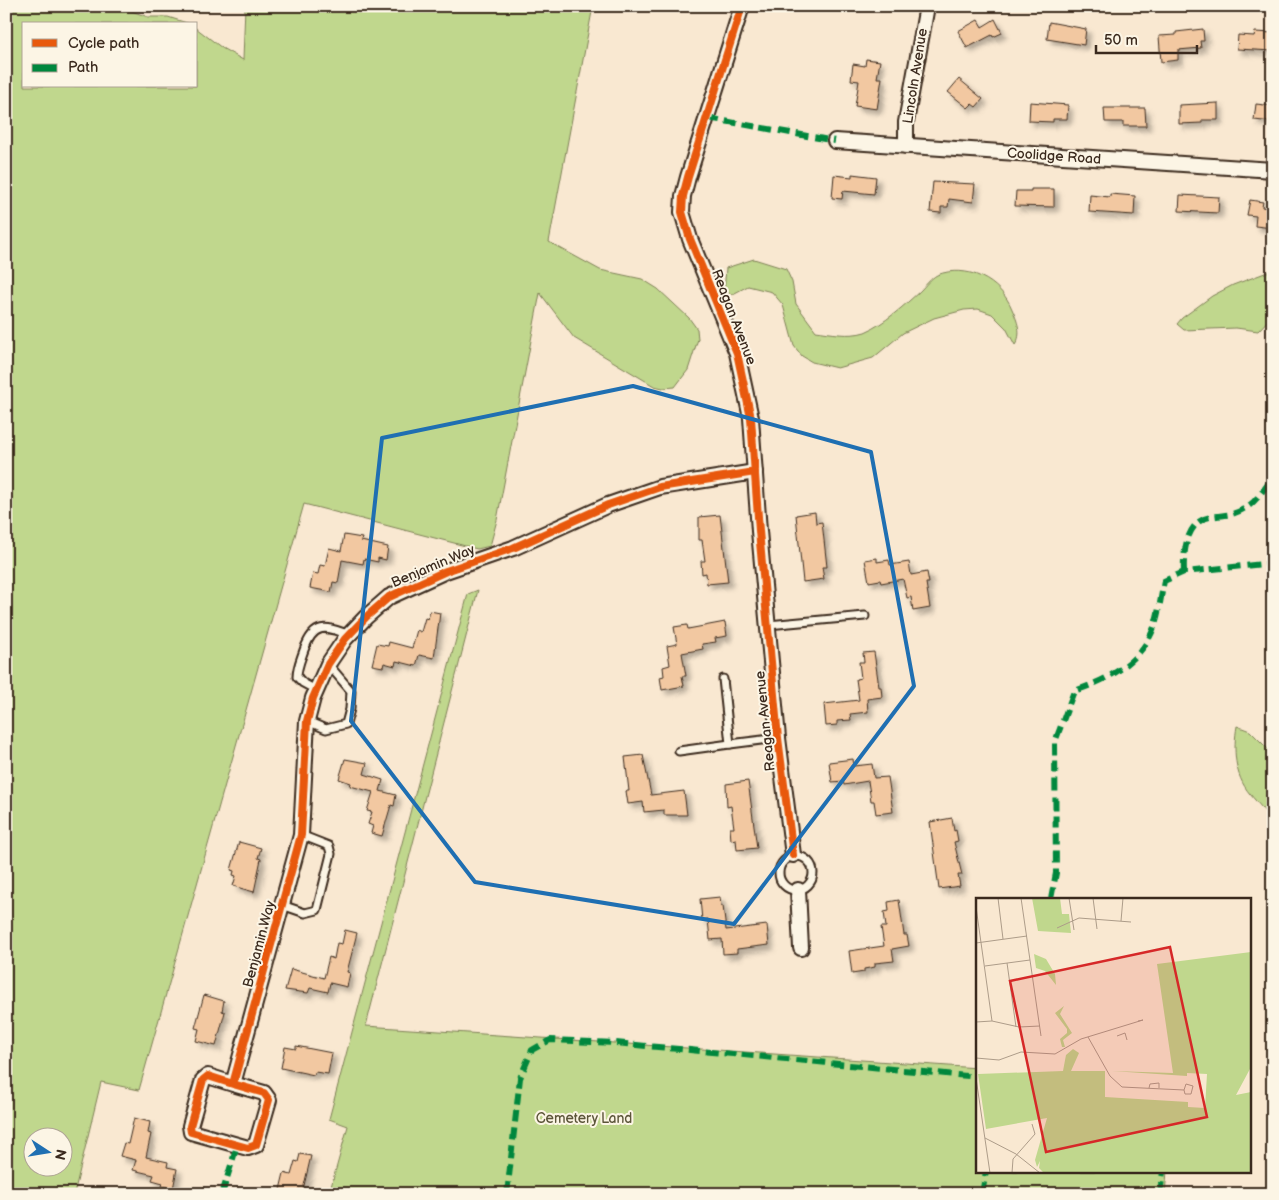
<svg xmlns="http://www.w3.org/2000/svg" width="1279" height="1200" viewBox="0 0 1279 1200" font-family="'Balsamiq Sans',sans-serif">
	<defs>
		<filter id="shadow"><feDropShadow dx="4.5" dy="4.5" stdDeviation="2.5" flood-color="#0004"/></filter>
	</defs>
	<rect width="100%" height="100%" fill="#f9e8d1"/>
	<filter id="ink" filterUnits="userSpaceOnUse"><feTurbulence type="fractalNoise" baseFrequency=".02" numOctaves="2"/><feDisplacementMap in="SourceGraphic" scale="10" xChannelSelector="R" yChannelSelector="G"/><feConvolveMatrix kernelMatrix="1 2 1 2 8 2 1 2 1" color-interpolation-filters="sRGB"/></filter>
	<g filter="url(#ink)">
		<g fill="#c0d78d" stroke="#7e8056" fill-rule="evenodd">
			<path d="M6,6H118L148,17H168L190,24H24V86H196V28L222,48L243,60L245,6H593L549,242L600,270L642,279L658,289L689,318L697,329L698,339L688,370L675,387L663,388L654,386L574,338L540,293L497,520L490,546L477,549L304,504L139,1090L101,1082L74,1194H6ZM32,1138H62V1168H32Z"/>
			<path d="M754,259L786,269L792,282L796,304L816,331C831,333 849,337 865,332C884,324 905,305 920,291C925,286 931,278 937,275C967,263 1001,281 1012,309C1017,320 1023,334 1015,345L1006,328L992,314L978,309L964,310L934,318L903,333L873,358L837,368L812,362L802,356L794,346L783,305L772,292L748,286L733,294L724,292L726,268Z"/>
			<path d="M1273,270V315L1258,331L1236,328L1184,330L1177,324L1182,318L1212,296L1233,285Z"/>
			<path d="M478,590L366,1026L978,1068V1171H1167L1165,1194H329L348,1126L329,1119L468,594Z"/>
			<path d="M1237,726L1250,731L1273,754V825C1268,813 1258,804 1250,794C1234,775 1233,749 1237,726Z"/>
		</g>
		<g fill="#f2c8a1" stroke="#3b2a1e" filter="url(#shadow)">
			<path d="M995,19L1002,33L993,37L992,35L967,48L958,31L978,20L982,27Z"/>
			<path d="M1049,22L1086,29L1084,45L1047,39Z"/>
			<path d="M1203,29L1204,41H1200L1201,48L1178,50V60L1161,62L1159,36L1176,35V32Z"/>
			<path d="M1255,32L1273,33V51L1237,49L1238,35L1254,36Z"/>
			<path d="M866,59L880,61L877,78H882L877,109L855,106L859,81L851,80L853,64L865,66Z"/>
			<path d="M959,79L983,99L976,107L972,104L968,108L948,92Z"/>
			<path d="M1030,102L1068,105L1067,119H1053V122L1029,121Z"/>
			<path d="M1218,103V120H1202V123L1179,124V105Z"/>
			<path d="M1256,104L1273,106V122L1254,120Z"/>
			<path d="M1104,108H1145L1146,126H1123V122H1105Z"/>
			<path d="M852,174L876,177L874,194L843,191L842,199L832,198L834,175L852,177Z"/>
			<path d="M933,182L975,184L973,202L949,199L948,207H941V213L930,212Z"/>
			<path d="M1031,189H1054V207L1015,206L1016,191H1031Z"/>
			<path d="M1110,194L1135,196L1134,215L1089,212L1090,195L1110,197Z"/>
			<path d="M1180,195L1219,197L1218,213L1179,211Z"/>
			<path d="M1250,200L1263,202L1262,207L1273,209V228L1255,226L1256,216L1247,215Z"/>
			<path d="M815,512L816,523L822,522L827,567H822L824,579L803,582L796,515Z"/>
			<path d="M720,515L728,582L707,584L706,573L702,574L701,561H705L702,540H699V517Z"/>
			<path d="M344,535L362,538L361,541L388,547L386,560L378,558V562L364,559L363,564L342,560L338,583L333,582L331,592L310,588L313,573L318,574L320,565L325,566L329,548L341,551Z"/>
			<path d="M877,558V562L889,560L890,565L909,562L911,575L927,572L929,583H926L930,608L913,611L911,597L907,598L903,579L881,583L880,580L869,582L865,560Z"/>
			<path d="M430,611L440,613L434,658L419,655L416,666L396,661L395,666L384,663L383,667L372,665L377,644L388,646L389,642L412,648L417,630L421,632L425,618L428,619Z"/>
			<path d="M725,622L727,636L715,638L716,642L702,644L703,649L682,653L686,676H682L684,686L662,690L660,677L664,676L663,667L670,665L667,646L677,644L674,627L687,625L688,629Z"/>
			<path d="M874,652L879,687H881L882,697L867,699L868,712L850,714L851,720L837,721V725L826,726L824,704L859,700L856,679L861,678L859,662H864L863,653Z"/>
			<path d="M643,755L651,795L684,791L687,815H664V810L644,812L643,802L628,804L626,791H629L625,757Z"/>
			<path d="M345,759L367,763L364,774L383,780L380,791L396,795L394,806L391,805L382,836L371,833L373,826L368,824L372,812L367,811L373,792L350,786L351,783L339,779Z"/>
			<path d="M853,759L854,766L872,764L874,778L888,777L893,812L876,814L874,801H871L868,781L844,785L843,781L832,782L829,762Z"/>
			<path d="M748,781L757,848L737,850L736,839L731,840L730,828H734L731,806L727,807L726,784Z"/>
			<path d="M952,818L954,831L956,830L958,841L954,842L962,875H958L960,886L939,889L930,822Z"/>
			<path d="M239,842L261,848L258,858L261,859L254,892L233,886L236,876L233,875L234,871L231,870Z"/>
			<path d="M720,897L721,906H723L726,930L767,925L769,945L737,949V953L723,954L722,939L710,940L708,919L702,920L700,899Z"/>
			<path d="M899,900L904,935H907L909,946L892,949L894,961L875,963V967L864,969V972L852,974L849,951L884,946L881,927H886L884,912L889,911L888,902Z"/>
			<path d="M345,930L357,933L347,972L350,973L347,987L330,983L328,992L310,988L308,993L285,990L291,969L324,978L329,957L334,959L337,943L342,944Z"/>
			<path d="M204,995L224,1001L222,1011L225,1012L216,1046L196,1041L199,1029L195,1028Z"/>
			<path d="M296,1046L332,1053L328,1074L315,1072L314,1075L281,1068L285,1047L296,1049Z"/>
			<path d="M134,1118L150,1122L148,1133L151,1134L146,1157L168,1162L167,1167L177,1169L173,1189L162,1186L163,1183L152,1180L154,1175L133,1170L136,1160L120,1156L124,1143L128,1144Z"/>
			<path d="M300,1154L311,1156L302,1194H279L284,1173L291,1175L295,1161L298,1162Z"/>
		</g>
		<g fill="none" stroke-linecap="round" stroke-linejoin="round">
			<defs>
				<g id="service">
					<path d="M768,625L865,616"/>
					<path d="M316,690L303,683L297,677C297,667 301,659 304,650C314,622 325,626 350,635"/>
					<path d="M307,721L326,729L346,724L350,709L351,691L328,664"/>
					<path d="M730,744L778,738"/>
					<path d="M679,751L730,744L723,679"/>
					<circle cx="796" cy="873" r="17"/>
					<path d="M282,905L305,913L317,910L331,854L329,846L301,835"/>
				</g>
				<g id="minor">
					<path d="M742,6L688,177L683,196L682,212L690,239L737,353L751,418L759,531L778,738L793,855"/>
					<path d="M835,141L1273,170"/>
					<path d="M906,146V122L927,6"/>
					<path d="M798,890L801,948"/>
					<path d="M233,1084L264,1093L269,1100L256,1145L248,1148L191,1132L190,1126L203,1080L208,1076L233,1084L301,835L307,721L313,698L328,664L345,639L366,617L389,597L446,571L513,548L608,505L660,487L755,472"/>
				</g>
			</defs>
			<use href="#service" stroke="#3b2a1e" stroke-width="11"/>
			<use href="#minor" stroke="#3b2a1e" stroke-width="18"/>
			<use href="#service" stroke="#fcf5e5" stroke-width="7"/>
			<use href="#minor" stroke="#fcf5e5" stroke-width="14"/>
			<g stroke="#00873e" stroke-width="6" stroke-dasharray="12 6" stroke-linecap="butt">
				<path d="M708,118L835,141"/>
				<path d="M1184,572C1183,553 1186,521 1210,517C1227,514 1231,517 1247,507C1257,501 1265,487 1273,478"/>
				<path d="M1051,899L1056,873L1055,742L1074,691C1106,681 1142,662 1154,627C1159,613 1161,596 1164,581L1184,572L1273,563"/>
				<path d="M222,1194L237,1146"/>
				<path d="M507,1194L520,1078L532,1050L550,1040L615,1043L978,1077"/>
				<path d="M982,1194L986,1171"/>
				<path d="M1160,1194L1163,1171"/>
			</g>
			<defs>
				<g id="cycleway">
					<path d="M742,6L688,177L683,196L682,212L690,239L737,353L751,418L759,531L778,738L793,855"/>
					<path d="M233,1084L264,1093L269,1100L256,1145L248,1148L191,1132L190,1126L203,1080L208,1076L233,1084L301,835L307,721L313,698L328,664L345,639L366,617L389,597L446,571L513,548L608,505L660,487L755,472"/>
				</g>
			</defs>
			<use href="#cycleway" stroke="#fcf5e5" stroke-width="11"/>
			<use href="#cycleway" stroke="#e8590c" stroke-width="8"/>
		</g>
	</g>
	<path fill="none" stroke="#1f6fb2" stroke-width="4" stroke-linejoin="round" d="M633,386L871,452L914,686L734,924L475,882L351,721L382,438Z"/>
	<g text-anchor="middle" dominant-baseline="central" stroke-width="4" stroke-linejoin="round" paint-order="stroke">
		<g font-size="14" fill="#3b2a1e" stroke="#fcf5e5">
			<text transform="translate(915 76) rotate(-81)">Lincoln Avenue</text>
			<text transform="translate(1054 156) rotate(4)">Coolidge Road</text>
			<text transform="translate(734 317) rotate(69)">Reagan Avenue</text>
			<text transform="translate(433 566) rotate(-23)">Benjamin Way</text>
			<text transform="translate(765 721) rotate(-96)">Reagan Avenue</text>
			<text transform="translate(259 944) rotate(-75)">Benjamin Way</text>
		</g>
		<g font-size="14" fill="#5c553a" stroke="#fcf5e5">
			<text x="584" y="1118">Cemetery Land</text>
		</g>
	</g>
	<g transform="translate(976 898)">
		<rect width="275" height="275" fill="#f9e8d1"/>
		<path d="M56,0H84L86,16H93L95,35L62,33ZM275,54V169L260,197L275,194V275H68L63,270L64,263L61,269L59,262L71,220L10,231L2,176L87,173L90,157L97,151L103,155L95,173H129V199L212,204V209L229,210L231,176L211,175V178L136,173L197,175L181,66ZM58,56L70,61L79,76L80,87L69,73L60,70ZM88,108L84,116L96,135L87,142L89,149H86L84,141L91,135V131L79,115Z" fill="#c0d78d"/>
		<path fill="none" stroke="#ad9c89" stroke-width="1" d="M22,0L27,41M45,0L65,138M93,0L98,32M117,0L121,31M0,9L16,123M145,23L147,0M81,30L103,20L155,24M0,45L51,38M31,65L40,129M9,68L54,62M0,124L16,123L43,129L64,128M141,138L149,135L151,142M112,139L134,178L146,189L208,192L209,196H215L217,188L210,186L208,192M0,160L23,162L45,154L79,156L105,141L167,122L162,123M0,180L14,275M173,190L174,186L183,185V190M9,240L40,256L64,275M36,275L37,261L59,236L56,226"/>
		<path fill="#d62828" fill-opacity="0.15" stroke="#d62828" stroke-width="2.5" d="M194,49L231,219L70,254L34,83Z"/>
		<rect width="275" height="275" fill="none" stroke="#3b2a1e" stroke-width="2.5"/>
	</g>
	<rect width="1279" height="1200" fill="none" stroke="#fcf5e5" stroke-width="25"/>
	<rect x="12" y="12" width="1254" height="1175" fill="none" stroke="#3b2a1e" stroke-width="2" filter="url(#ink)"/>
	<rect x="22" y="22" width="175" height="65" fill="#fcf5e5" stroke="#afa495"/>
	<rect x="32" y="39" width="25" height="8" fill="#e8590c" stroke="#afa495"/>
	<text x="68" y="48" font-size="15" fill="#3b2a1e">Cycle path</text>
	<rect x="32" y="64" width="25" height="8" fill="#00873e" stroke="#afa495"/>
	<text x="68" y="72" font-size="15" fill="#3b2a1e">Path</text>
	<g transform="translate(48 1152) rotate(102)"><circle r="24" fill="#fcf5e5" stroke="#afa495"/>
	<path d="M0-4L9 19L0 12L-9 19Z" fill="#1f6fb2"/>
	<text y="-8" font-size="14" font-weight="bold" text-anchor="middle" fill="#3b2a1e">N</text>
	</g>
	<path d="M1096 45v8h101v-8" fill="none" stroke="#3b2a1e" stroke-width="2.5"/>
	<text x="1104" y="45" font-size="15" fill="#3b2a1e" stroke="#fcf5e5" stroke-width="4" paint-order="stroke">50 m</text>
</svg>
